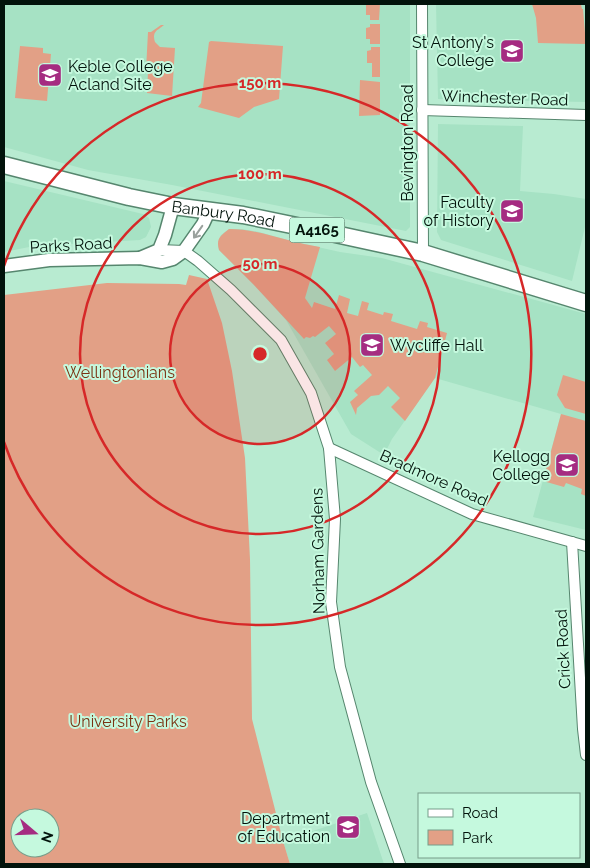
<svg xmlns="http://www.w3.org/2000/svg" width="590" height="868" viewBox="0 0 590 868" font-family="Raleway,sans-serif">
	<rect width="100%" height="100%" fill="#b8ebd1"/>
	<g fill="#a6e2c4">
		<path d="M4,4H410V227L406,231L172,185L88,170L4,147Z"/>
		<path d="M436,4H586V102L438,99Z"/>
		<path d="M438,124L523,126L520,191L554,194L586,199V223L572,281L441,240L437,232Z"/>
		<path d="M4,181L143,214L149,218L151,227L146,237L140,240L34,246L4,252Z"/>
		<path d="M229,229H242L259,232L291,241L340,252L382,258L586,314V530L533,517L561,414L435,378L392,439L384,455L351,434L286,320L254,285L219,250L218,244L221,235Z"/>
		<path d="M367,813L384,864H290L283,841Z"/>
	</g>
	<g fill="#e2a086" fill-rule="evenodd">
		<path d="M366,4H380L379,20H370V15H366Z"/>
		<path d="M532,4H580L581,5L582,9H583L585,33H586V44L538,43L536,18Z"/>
		<path d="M370,24H380V44H370V39H366V28L370,27Z"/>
		<path d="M161,25H164C157,31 152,31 155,42L160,47L175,48L172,96L147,93L148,72L146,70L148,32H151Z"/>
		<path d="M211,41L283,46L279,99L254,107L239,118L198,107L201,103L209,42Z"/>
		<path d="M20,46L43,48V53L51,54L47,101L15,98Z"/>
		<path d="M371,47H380V77H372V63H367V51L371,50Z"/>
		<path d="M360,80L380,82V115L359,116Z"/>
		<path d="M229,229C250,229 268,235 288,240C299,243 309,245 320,247L305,298L312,308L314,302L335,309L339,295L350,299L347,313L358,316L362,301L369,303L367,310L383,315L384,312L393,314L391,321L417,329L420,321L428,323L427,327L447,333L435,378L405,421L391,407L400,398L388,386L379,395L371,396L357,408L356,415L350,402L358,395L354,391L372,375L363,365L360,367L352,357L335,371L327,360L334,354L325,343L336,334L329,326L315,337L313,336L310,338L306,337L304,339L254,285L219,250C216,239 220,236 229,229Z"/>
		<path d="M189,275L207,279L222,323L232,371L245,458L250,559L252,719L283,841L290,864H4V295L107,283L179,284L186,285ZM20,818H50V848H20Z"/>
		<path d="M563,375L586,382V414L565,408L557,395Z"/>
		<path d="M561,414L586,421V496L581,494L582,489L566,483L564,487L543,481Z"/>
	</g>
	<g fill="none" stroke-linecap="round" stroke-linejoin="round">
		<defs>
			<g id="minor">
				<path d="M422,4L423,253"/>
				<path d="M422,110L586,115"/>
				<path d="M159,250L184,251L198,261L231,290L281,340L311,393L329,448L335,519L331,602L340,667L371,782L400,864"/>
				<path d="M329,448L472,514L586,546"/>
				<path d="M572,542L583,729L586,755"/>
			</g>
			<g id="tertiary">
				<path d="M140,258L159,250L165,235L173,206"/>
				<path d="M4,266L49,260L140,258L162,262L173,259L184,251L203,224L209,211"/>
			</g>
			<g id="primary">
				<path id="s1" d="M4,165L129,197L173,206L243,215L326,232L423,253L586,303"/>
			</g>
		</defs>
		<use href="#minor" stroke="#56866e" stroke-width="12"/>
		<use href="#tertiary" stroke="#56866e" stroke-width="15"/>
		<use href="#primary" stroke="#56866e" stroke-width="19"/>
		<use href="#minor" stroke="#fff" stroke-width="10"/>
		<use href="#tertiary" stroke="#fff" stroke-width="12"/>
		<use href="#primary" stroke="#fff" stroke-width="16"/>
	</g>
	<defs><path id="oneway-shaft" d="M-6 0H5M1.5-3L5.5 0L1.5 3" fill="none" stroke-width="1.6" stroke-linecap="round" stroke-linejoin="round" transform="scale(1.25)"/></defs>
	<use stroke="#9aa19d" href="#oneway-shaft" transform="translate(198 232) rotate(125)"/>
	<circle cx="260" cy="354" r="90" fill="#d62828" fill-opacity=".12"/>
	<g fill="none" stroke="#d62828" stroke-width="2.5">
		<circle cx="260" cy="354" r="90"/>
		<circle cx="260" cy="354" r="180"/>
		<path d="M4 266A271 271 0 1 1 4 442"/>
	</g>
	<defs>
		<symbol id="university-square" viewBox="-11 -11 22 22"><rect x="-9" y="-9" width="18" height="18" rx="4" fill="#a52c81" stroke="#c5f9de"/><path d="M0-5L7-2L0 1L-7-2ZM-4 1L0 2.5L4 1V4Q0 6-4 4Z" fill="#fff"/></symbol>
	</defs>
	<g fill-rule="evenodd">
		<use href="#university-square" x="498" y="37" width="28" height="28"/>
		<use href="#university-square" x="36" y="61" width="28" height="28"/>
		<use href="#university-square" x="498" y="197" width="28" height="28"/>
		<use href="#university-square" x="358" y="331" width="28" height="28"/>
		<use href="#university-square" x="553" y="451" width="28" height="28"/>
		<use href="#university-square" x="334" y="813" width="28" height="28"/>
	</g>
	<g text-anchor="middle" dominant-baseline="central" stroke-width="4" stroke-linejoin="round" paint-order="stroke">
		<rect fill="#c5f9de" stroke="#3c584a" stroke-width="1" x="289.5" y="217.5" width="55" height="25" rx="4"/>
		<g font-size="15" font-weight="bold" fill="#02130b">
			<text x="317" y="230">A4165</text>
		</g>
		<g font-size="16" fill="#02130b" stroke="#c5f9de" text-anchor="end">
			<text x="494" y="42">St Antony's<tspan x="494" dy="18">College</tspan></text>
			<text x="68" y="66" text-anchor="start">Keble College<tspan x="68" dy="18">Acland Site</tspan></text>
			<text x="494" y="202">Faculty<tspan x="494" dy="18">of History</tspan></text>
			<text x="390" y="345" text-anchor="start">Wycliffe Hall</text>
			<text x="550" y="456">Kellogg<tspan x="550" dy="18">College</tspan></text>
			<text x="330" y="818">Department<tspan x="330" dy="18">of Education</tspan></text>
		</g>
		<g font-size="16" fill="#02130b" stroke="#c5f9de">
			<text transform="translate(505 98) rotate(2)">Winchester Road</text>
			<text transform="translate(407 143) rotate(-90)">Bevington Road</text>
			<text stroke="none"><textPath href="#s1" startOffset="225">Banbury Road</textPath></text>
			<text transform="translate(71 245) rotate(-3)">Parks Road</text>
			<text transform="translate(434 478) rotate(24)">Bradmore Road</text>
			<text transform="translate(318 551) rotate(-91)">Norham Gardens</text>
			<text transform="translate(563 649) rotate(-93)">Crick Road</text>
		</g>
		<g font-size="16" fill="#7a3313" stroke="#c5f9de">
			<text x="120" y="372">Wellingtonians</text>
			<text x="128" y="721">University Parks</text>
		</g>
	</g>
	<circle cx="260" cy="354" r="8" fill="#d62828" stroke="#c5f9de" stroke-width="2.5"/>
	<g font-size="15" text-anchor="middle" font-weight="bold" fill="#d62828" stroke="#c5f9de" stroke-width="4" stroke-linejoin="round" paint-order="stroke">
		<text x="260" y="88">150 m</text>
		<text x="260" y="179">100 m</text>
		<text x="260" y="269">50 m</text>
	</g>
	<rect width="590" height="868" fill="none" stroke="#02130b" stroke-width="10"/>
	<rect x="418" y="793" width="162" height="65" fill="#c5f9de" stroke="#779d8a"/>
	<rect x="428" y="809" width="25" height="8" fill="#ffffff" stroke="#779d8a"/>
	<text x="462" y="818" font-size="15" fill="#02130b">Road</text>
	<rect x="428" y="830" width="25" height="15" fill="#e2a086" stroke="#779d8a"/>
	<text x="462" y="843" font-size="15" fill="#02130b">Park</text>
	<g transform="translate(35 833) rotate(109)"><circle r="24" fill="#c5f9de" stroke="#779d8a"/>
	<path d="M0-4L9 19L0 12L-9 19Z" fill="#a52c81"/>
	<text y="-8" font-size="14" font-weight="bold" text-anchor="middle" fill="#02130b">N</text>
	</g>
</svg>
